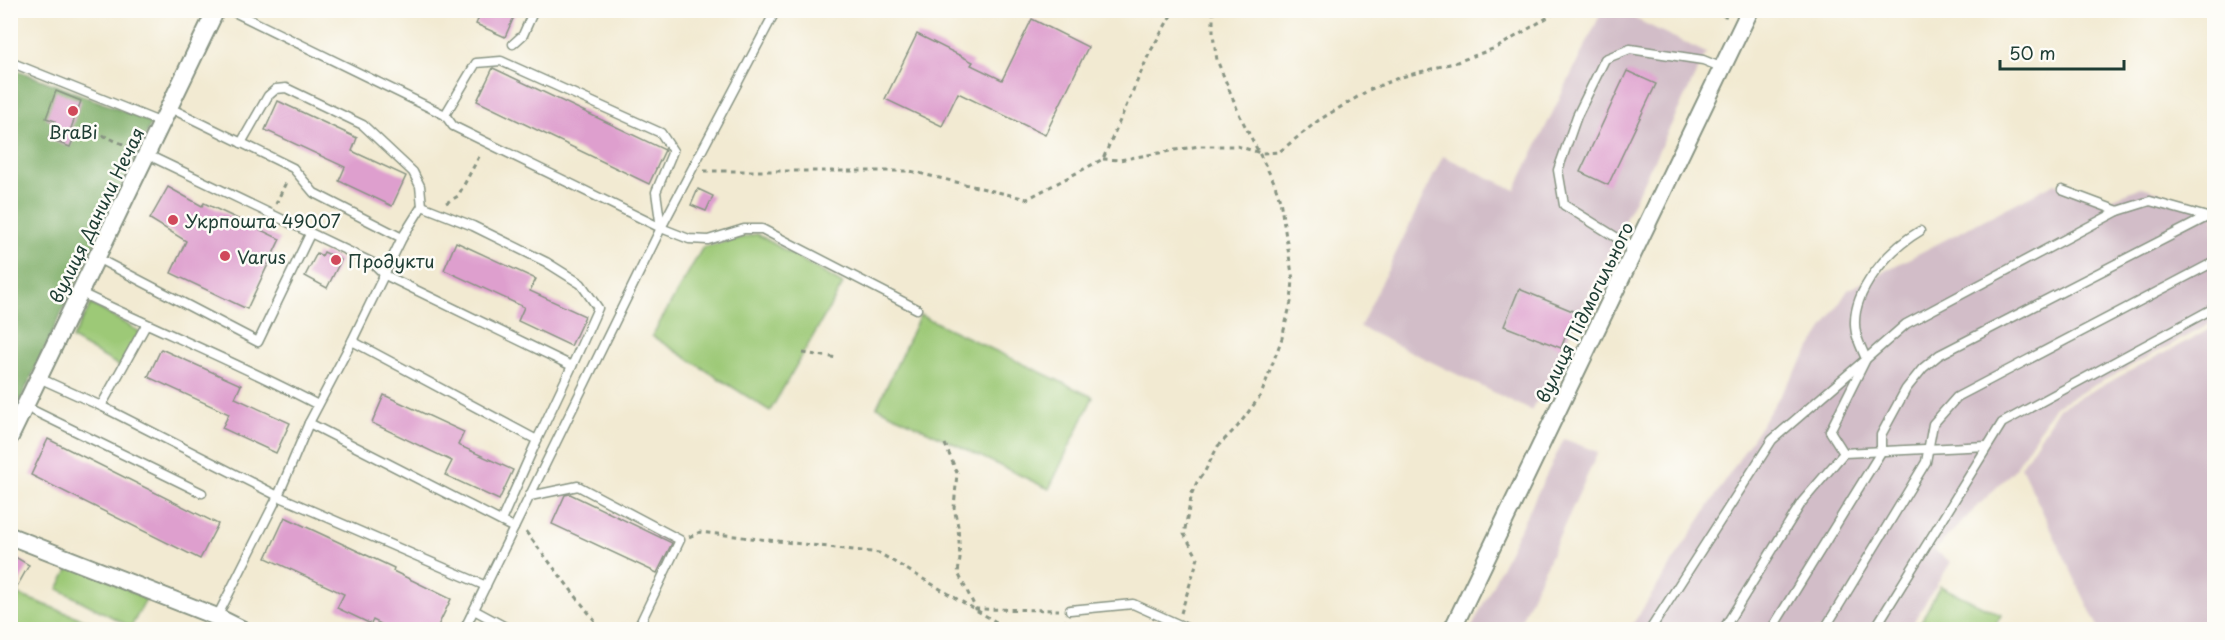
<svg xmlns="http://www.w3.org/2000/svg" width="2225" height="640" viewBox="0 0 2225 640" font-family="'Playpen Sans',sans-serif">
	<rect width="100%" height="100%" fill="#fdfcf7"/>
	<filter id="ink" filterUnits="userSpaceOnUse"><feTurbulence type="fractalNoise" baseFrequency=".0167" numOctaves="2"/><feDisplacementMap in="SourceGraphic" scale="12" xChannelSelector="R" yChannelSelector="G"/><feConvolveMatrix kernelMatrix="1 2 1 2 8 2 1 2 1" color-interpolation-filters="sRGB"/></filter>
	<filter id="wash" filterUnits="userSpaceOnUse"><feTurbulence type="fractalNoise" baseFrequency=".008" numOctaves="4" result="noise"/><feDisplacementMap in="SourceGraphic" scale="24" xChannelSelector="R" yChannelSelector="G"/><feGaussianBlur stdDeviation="1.35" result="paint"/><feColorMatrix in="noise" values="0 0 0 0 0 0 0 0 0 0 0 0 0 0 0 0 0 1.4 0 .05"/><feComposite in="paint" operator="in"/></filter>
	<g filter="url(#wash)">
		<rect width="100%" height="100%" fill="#f2ead2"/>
		<g fill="#d2bdc8">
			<path d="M1602,11H1619L1706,53L1532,411L1360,327L1443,156L1515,190Z"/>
			<path d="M2055,183L2106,201L2142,187L2214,208V322L2055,406L2013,471L1934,550L1951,562L1909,629L1629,630L1848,290Z"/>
			<path d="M2214,327V629H2099L2021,467L2059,408Z"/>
			<path d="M1564,439L1598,452L1517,629H1471Z"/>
		</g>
		<g fill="#9dc977" stroke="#5e8356" stroke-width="1.5">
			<path d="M757,234L843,284L770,411L652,336L703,247Z"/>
			<path d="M91,304L140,332L121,367L72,339Z"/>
			<path d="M920,315L1093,397L1049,489L877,407Z"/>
			<path d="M73,561L146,599L131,627L58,589Z"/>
			<path d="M1940,586L2001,615L1993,629H1917Z"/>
			<path d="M11,592L109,629H11Z"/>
		</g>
		<path fill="#7ead68" stroke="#4e754e" stroke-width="1.5" d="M11,68L152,122L11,420Z"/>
		<g id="blocks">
			<g fill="#de9fce">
				<path d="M482,10H517L505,37L476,24Z"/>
				<path d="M1032,19L1088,47L1045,135L958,93L942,126L885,99L917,34L973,62L971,65L1002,80Z"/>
				<path d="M493,68L665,150L649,184L477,101Z"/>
				<path d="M1627,71L1656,84L1608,185L1580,172Z"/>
				<path d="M56,91L81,101L70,131L76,133L70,147L48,139L55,121L46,118Z"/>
				<path d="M278,101L357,138L352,151L406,176L392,206L339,181L345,167L265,130Z"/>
				<path d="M168,187L202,206L204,203L280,239L247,309L171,273L186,241L150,219Z"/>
				<path d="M698,189L713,196L706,211L691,205Z"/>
				<path d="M456,242L536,279L530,291L585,316L571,346L518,321L524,307L444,270Z"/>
				<path d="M324,252L341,260L327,288L305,276L317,253L322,256Z"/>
				<path d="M1519,289L1575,312L1561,348L1504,326Z"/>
				<path d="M161,349L241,385L235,398L290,423L276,453L222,428L229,414L148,377Z"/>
				<path d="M384,395L464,432L458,445L513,470L499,500L445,475L452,461L372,423Z"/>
				<path d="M48,439L218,524L200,559L31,475Z"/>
				<path d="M570,494L672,543L657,573L552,524L565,495Z"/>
				<path d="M285,517L394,568L393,571L451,599L436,630H393L373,620L371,624L337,608L344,594L266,558Z"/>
				<path d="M10,554L29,565L10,599Z"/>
			</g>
		</g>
	</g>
	<g filter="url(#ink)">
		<use href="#blocks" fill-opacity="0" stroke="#889483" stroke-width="1.5"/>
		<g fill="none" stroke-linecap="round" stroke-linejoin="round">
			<defs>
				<g id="service">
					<path d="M230,10L445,115L453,126L661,228"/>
					<path d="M513,44L523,35L534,10"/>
					<path d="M10,62L162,123"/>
					<path d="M170,108L293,168L314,193L402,238L352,341L309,423L278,496L217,617"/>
					<path d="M445,115L476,63L501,61L661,133L673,151L656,192L661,228L689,239L708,240L744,229H762L917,309"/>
					<path d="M241,143L268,96L276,89L286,88L363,125L413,172L420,186L422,206"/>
					<path d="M148,155L373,263L385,275L572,366L537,440"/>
					<path d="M2062,190L2118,211L2150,201L2207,217"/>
					<path d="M402,238L422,206L473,226L546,262L581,284L598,308L572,366"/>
					<path d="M1635,249L1564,205L1558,170L1577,116L1605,59L1630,49L1703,60L1723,68"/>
					<path d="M97,258L258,342L310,234"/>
					<path d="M79,292C159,331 241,364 318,405"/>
					<path d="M352,341L537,440L501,521"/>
					<path d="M39,378L101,406L278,496L486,586"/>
					<path d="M24,406L202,493"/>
					<path d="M101,406L146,325"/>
					<path d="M309,423L514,528"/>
					<path d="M1844,453L1830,431L1866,359L1906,324L2118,211"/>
					<path d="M530,496L578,486L680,540L637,630"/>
					<path d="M474,610L511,630"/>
					<path d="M1070,610L1133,604L1191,630"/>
					<path d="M464,630L661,228L776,10"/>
					<path d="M1650,630L1772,440L1866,359C1863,351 1858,342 1856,333C1848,294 1889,249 1920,231"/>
					<path d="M1723,630L1802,502L1844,453L1987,446"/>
					<path d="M1771,630L1881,452V435L1906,389L1923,368L1939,355L2207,217L2214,218"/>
					<path d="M1824,630L1926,462L1933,424L1957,397L2214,262"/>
					<path d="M1874,630L2002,423L2214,308"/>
				</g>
				<g id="minor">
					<path d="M10,437L216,10"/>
					<path d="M10,536L217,617L243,630"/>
					<path d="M1452,630L1750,10"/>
				</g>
			</defs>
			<use href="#service" stroke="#889483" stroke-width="11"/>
			<use href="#minor" stroke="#889483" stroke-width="20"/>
			<g stroke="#889483" stroke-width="3" stroke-dasharray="4.5 4.5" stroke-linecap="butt">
				<path d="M1696,10L1730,17"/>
				<path d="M86,128L132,148"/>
				<path d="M1103,159L1119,160L1199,146H1237L1261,153L1279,152L1319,120L1369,90L1398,78L1457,62L1498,47L1560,10"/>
				<path d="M704,171H910L1027,199L1103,159L1149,54L1174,10"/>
				<path d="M446,203L458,196L481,153"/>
				<path d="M276,204L287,180"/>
				<path d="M803,353L838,358"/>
				<path d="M945,444L957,473L954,508L958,526L960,559L958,573L976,609L1059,610"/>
				<path d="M526,532L602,630"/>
				<path d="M689,537L700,532L879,553L1010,630"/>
				<path d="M1181,613L1198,558L1184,534L1192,493L1197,482L1205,471L1218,446L1238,426L1261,395L1282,338L1291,302L1293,280L1280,200L1274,182L1240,116L1217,60L1213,35V10"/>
				<path d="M1062,630L1066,620"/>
			</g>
			<use href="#service" stroke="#fff" stroke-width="8"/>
			<use href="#minor" stroke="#fff" stroke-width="16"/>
		</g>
	</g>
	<g fill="#d1495b" stroke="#fdfcf7" stroke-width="2">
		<circle cx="73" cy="111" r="6"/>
		<circle cx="173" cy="220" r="6"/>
		<circle cx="225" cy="256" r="6"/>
		<circle cx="336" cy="260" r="6"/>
	</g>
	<g text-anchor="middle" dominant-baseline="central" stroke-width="5" stroke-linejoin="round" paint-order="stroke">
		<g font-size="18" fill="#1f3d34" stroke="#fdfcf7" text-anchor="start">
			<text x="73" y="131" text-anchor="middle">BraBi</text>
			<text x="185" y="220">Укрпошта 49007</text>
			<text x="237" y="256">Varus</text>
			<text x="348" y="260">Продукти</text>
		</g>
		<g font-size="18" fill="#1f3d34" stroke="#fdfcf7">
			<text transform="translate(96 215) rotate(-64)">вулиця Данили Нечая</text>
			<text transform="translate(1584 312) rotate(-64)">вулиця Підмогильного</text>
		</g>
	</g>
	<rect width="2225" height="640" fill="none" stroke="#fdfcf7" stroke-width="36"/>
	<path d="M2000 60v9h124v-9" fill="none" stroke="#1f3d34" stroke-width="3"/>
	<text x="2009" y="60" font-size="18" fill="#1f3d34" stroke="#fdfcf7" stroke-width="4.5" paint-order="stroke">50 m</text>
</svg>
